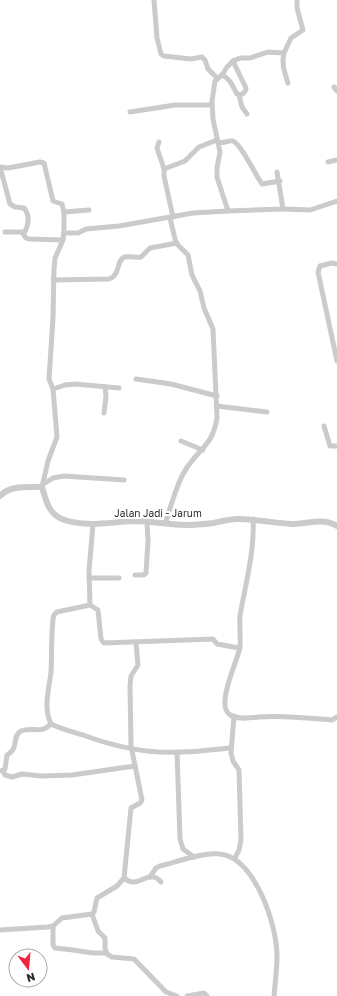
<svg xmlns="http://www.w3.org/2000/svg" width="337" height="996" viewBox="0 0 337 996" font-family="'Golos Text',sans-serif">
	<rect width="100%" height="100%" fill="#fff"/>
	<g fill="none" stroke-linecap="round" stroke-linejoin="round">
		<g stroke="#cbcbcb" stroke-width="5">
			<path d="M154,0L157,38L161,54L164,56L191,59L202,57L205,60L208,69L217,78"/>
			<path d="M284,53C281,64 285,73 288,83"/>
			<path d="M222,75L227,67L233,61"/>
			<path d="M334,87L337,91"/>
			<path d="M239,95L242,107L247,114"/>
			<path d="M130,112L175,105H212"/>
			<path d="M159,142L157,148L164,169"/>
			<path d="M218,142C223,144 228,140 233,141C241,144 256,176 262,184L280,181"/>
			<path d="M328,162L337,160"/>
			<path d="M0,167L8,168L40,162L44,163L53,201L62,204L64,212V229L63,240L55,258L54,269L53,318L49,379L53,389L57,437L48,461L42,487"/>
			<path d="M0,167L10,204L15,207L24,208C30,215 29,225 24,233"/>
			<path d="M283,209L310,210L337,201"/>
			<path d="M228,211L283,209L277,172"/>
			<path d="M64,212L89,210"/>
			<path d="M173,217L164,176V169L185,161L199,147L217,140"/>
			<path d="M5,232H22L26,238L29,239L63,240"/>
			<path d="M64,233H78L86,229L119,226L193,213L228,211L217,177V168L220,152L213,119L212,101L215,81L222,75C230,78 233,87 237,94C242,96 246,92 246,88L233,61L240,58H250L268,52L284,53L291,38L303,30L297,8V0"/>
			<path d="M337,264L332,263L320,266L318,272L337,361"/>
			<path d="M53,280L109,279C121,275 116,259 125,257C130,256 136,258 141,257L150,248L177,243"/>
			<path d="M136,379L171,384L217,396"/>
			<path d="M53,389L65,385L75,384L119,388"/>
			<path d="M217,406L267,412"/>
			<path d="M104,413L106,397L105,387"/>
			<path d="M324,426L330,446H337"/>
			<path d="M181,441L203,450"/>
			<path d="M42,485L53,478L64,476L124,480"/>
			<path d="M253,519C255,550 245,586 240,616C239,626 241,637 240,647C238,660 216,703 229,714C236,720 250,718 259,717C283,715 308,718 332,720L337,717"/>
			<path d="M93,524L89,571L90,605L57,612L54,615L53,619C51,637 52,655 51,672C49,689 43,708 51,724C61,729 73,732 83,735C115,747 148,754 182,752C199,752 215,749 231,748"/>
			<path d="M165,524C171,507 176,484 186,469C200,447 212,447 217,418L213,329L204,308L200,291L192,275L188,255L176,243L170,218"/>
			<path d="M135,575H144L146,573L148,541L147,522"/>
			<path d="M89,578H119"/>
			<path d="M90,605L98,610L101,639L104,643L213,639L217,644L239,648"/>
			<path d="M234,716L231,753L233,761L239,770L241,840L239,850L235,858"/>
			<path d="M177,752L180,839L183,849L194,857"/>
			<path d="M3,770L5,775L12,777L22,774L41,776L72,775L135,766"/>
			<path d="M1,771L5,769L7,755C8,754 10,753 12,751C17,746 13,735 21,731C33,726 40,735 51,724"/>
			<path d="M150,877L156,868L160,866C177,862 203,852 220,854C255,858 277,925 277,956C277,970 275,983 274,996"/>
			<path d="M124,878C140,891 147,867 161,882"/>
			<path d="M92,914L98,931L105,938V948L107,954L112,957L134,959L166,992L177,996"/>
			<path d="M53,926V945L55,948L73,950L93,953H106"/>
			<path d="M0,930L48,927L53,926L62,918L92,914L94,912L97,898L117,886L124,878L131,808L140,803L142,800L131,746L130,685L131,676L138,665L136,643"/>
			<path d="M187,996L204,993L207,996"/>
		</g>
		<path stroke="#cbcbcb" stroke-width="6" d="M0,496C10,485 29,487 42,487C46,500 48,513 62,519C85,528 110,522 134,521C152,521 169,525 186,525C195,525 205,524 214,523C222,521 229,519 238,519C256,519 274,523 292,524C307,524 324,517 337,526"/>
	</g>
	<g text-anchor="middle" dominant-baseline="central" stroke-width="4" stroke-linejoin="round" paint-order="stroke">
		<g font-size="10" fill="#2e2e2e" stroke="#fff">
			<text x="158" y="513">Jalan Jadi - Jarum</text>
		</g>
	</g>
	<g transform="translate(28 968) rotate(164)"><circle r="19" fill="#ffffff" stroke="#ababab"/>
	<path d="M0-3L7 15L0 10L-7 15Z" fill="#f12440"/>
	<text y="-6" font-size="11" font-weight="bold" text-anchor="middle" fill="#2e2e2e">N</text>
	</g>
</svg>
